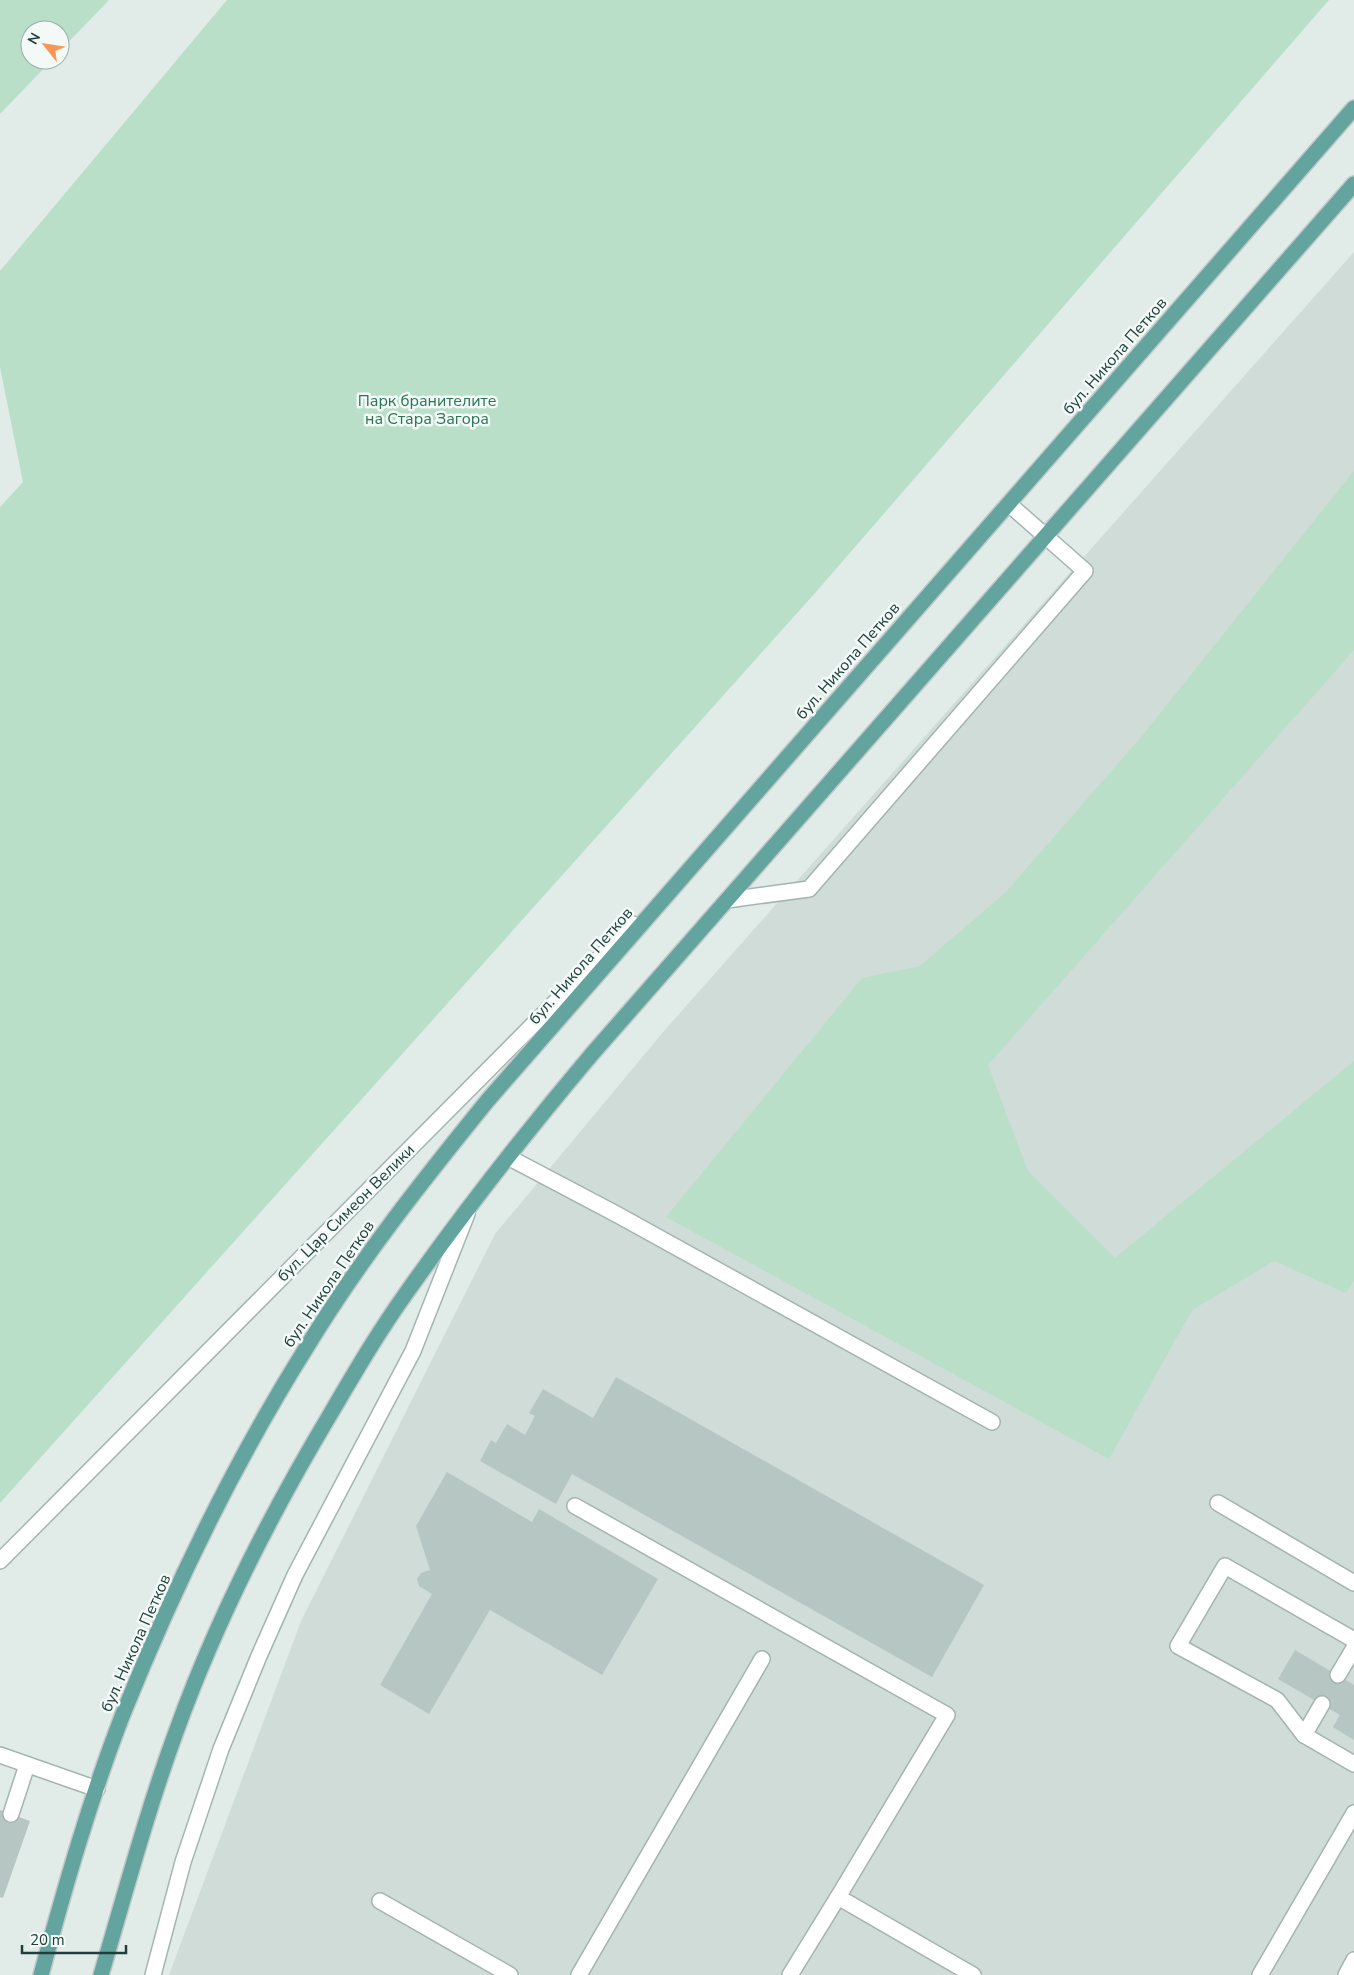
<svg xmlns="http://www.w3.org/2000/svg" width="1354" height="1975" viewBox="0 0 1354 1975" font-family="'Nunito Sans',sans-serif">
	<rect width="100%" height="100%" fill="#e1ece9"/>
	<path fill="#cfdcd8" d="M1354,252V1975H169L301,1621L495,1234L664,1031Z"/>
	<g fill="#b9dfc9">
		<path d="M0,0H109L60,51V30H30V60H52L0,114Z"/>
		<path d="M227,0H1329L816,592L0,1503V507L23,482L0,367V271Z"/>
		<path d="M1354,471V650L988,1065L1028,1171L1115,1258L1354,1061V1281L1346,1293L1274,1261L1192,1310L1109,1459L666,1217L862,978L920,966L1006,892L1142,736Z"/>
	</g>
	<g fill="#b6c7c3">
		<path d="M616,1377L984,1585L932,1677L572,1474L556,1504L480,1461L491,1440L496,1443L507,1424L525,1435L535,1416L529,1413L543,1389L593,1418Z"/>
		<path d="M447,1472L532,1522L539,1509L658,1579L602,1675L490,1610L429,1714L380,1685L432,1594L419,1586L417,1579L421,1573L430,1570L416,1526Z"/>
		<path d="M1295,1650L1354,1685V1740L1333,1727L1340,1715L1278,1679Z"/>
		<path d="M0,1810L30,1821L3,1898L0,1897Z"/>
	</g>
	<g fill="none" stroke-linecap="round" stroke-linejoin="round">
		<defs>
			<g id="lane">
				<path d="M727,900L809,889L1085,571L1009,504"/>
				<path d="M508,1157L618,1215L992,1422"/>
				<path d="M1218,1503L1354,1583"/>
				<path d="M575,1506L947,1715L838,1897L973,1975"/>
				<path d="M1354,1640L1225,1566L1178,1646L1277,1700L1304,1735L1354,1764"/>
				<path d="M1338,1675L1354,1648"/>
				<path d="M1304,1735L1322,1704"/>
				<path d="M0,1755L97,1789"/>
				<path d="M11,1814L27,1765"/>
				<path d="M380,1901L510,1975"/>
				<path d="M153,1975L183,1862L221,1749L259,1656L295,1575L413,1351L467,1214"/>
				<path d="M579,1975L762,1659"/>
				<path d="M790,1975L838,1897"/>
				<path d="M1346,1975L1354,1960"/>
			</g>
			<g id="street">
				<path d="M0,1561L633,924"/>
				<path d="M1260,1975L1354,1813"/>
			</g>
			<g id="primary">
				<path d="M41,1975C65,1887 90,1799 123,1714C174,1587 235,1461 308,1345C361,1258 424,1179 488,1100L1354,108"/>
				<path d="M101,1975C125,1894 147,1811 176,1732C216,1621 270,1515 331,1413C355,1372 379,1331 407,1292C465,1210 527,1131 592,1054L1354,184"/>
			</g>
		</defs>
		<use href="#lane" stroke="#a3b4b1" stroke-width="18"/>
		<use href="#street" stroke="#a3b4b1" stroke-width="18"/>
		<use href="#primary" stroke="#c1c9c8" stroke-width="18"/>
		<use href="#lane" stroke="#fff" stroke-width="15"/>
		<use href="#street" stroke="#fff" stroke-width="15"/>
		<use href="#primary" stroke="#63a49e" stroke-width="15"/>
	</g>
	<g text-anchor="middle" dominant-baseline="central" stroke-width="5" stroke-linejoin="round" paint-order="stroke">
		<g font-size="16" fill="#203e3b" stroke="#f2f9f6">
			<text transform="translate(1115 356) rotate(-49)">бул. Никола Петков</text>
			<text transform="translate(848 661) rotate(-49)">бул. Никола Петков</text>
			<text transform="translate(581 966) rotate(-49)">бул. Никола Петков</text>
			<text transform="translate(346 1213) rotate(-45)">бул. Цар Симеон Велики</text>
			<text transform="translate(329 1284) rotate(-56)">бул. Никола Петков</text>
			<text transform="translate(136 1643) rotate(-66)">бул. Никола Петков</text>
		</g>
		<g font-size="16" fill="#297653" stroke="#f2f9f6">
			<text x="427" y="401">Парк бранителите<tspan x="427" dy="18">на Стара Загора</tspan></text>
		</g>
	</g>
	<g transform="translate(45 45) rotate(300)"><circle r="24" fill="#f2f9f6" stroke="#9eaeab"/>
	<path d="M0-4L9 19L0 12L-9 19Z" fill="#f89653"/>
	<text y="-8" font-size="14" font-weight="bold" text-anchor="middle" fill="#203e3b">N</text>
	</g>
	<path d="M22 1945v8h104v-8" fill="none" stroke="#203e3b" stroke-width="2.5"/>
	<text x="30" y="1945" font-size="15" fill="#203e3b" stroke="#f2f9f6" stroke-width="4" paint-order="stroke">20 m</text>
</svg>
